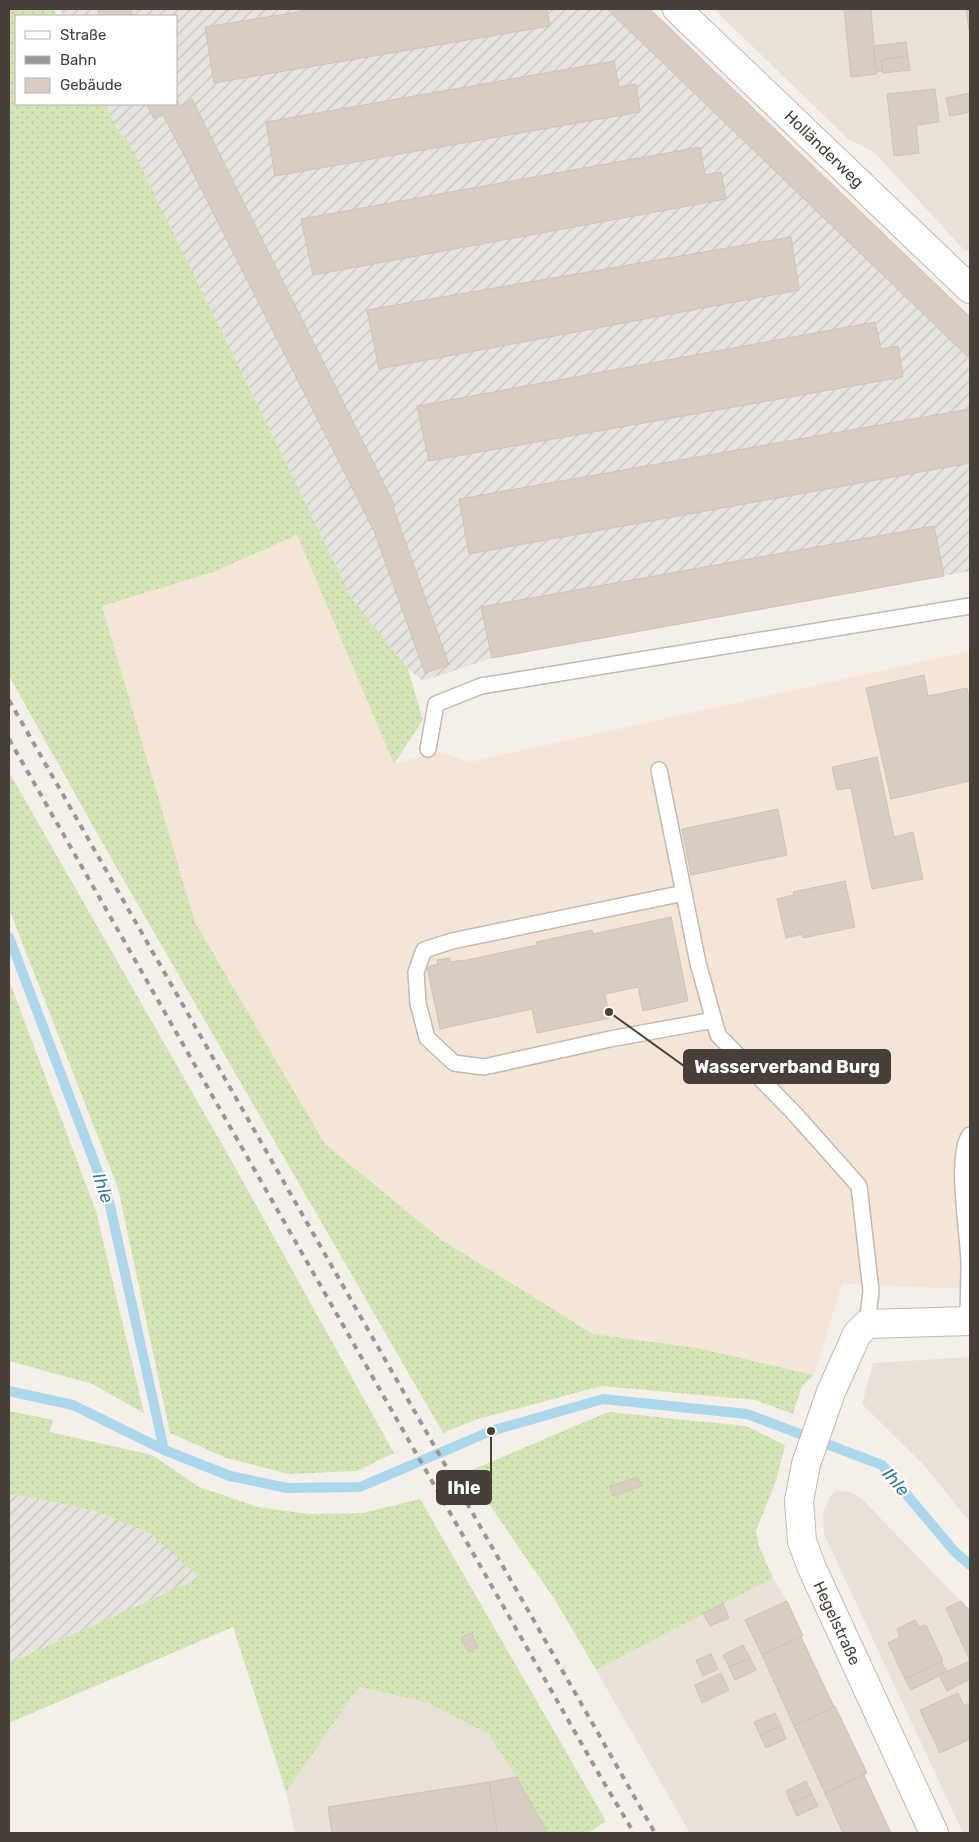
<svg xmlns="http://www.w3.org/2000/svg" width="979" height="1842" viewBox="0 0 979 1842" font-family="Rubik,sans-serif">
	<defs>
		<pattern id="industrial-furrows" width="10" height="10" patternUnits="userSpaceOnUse" patternTransform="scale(1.25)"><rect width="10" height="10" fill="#e6e2de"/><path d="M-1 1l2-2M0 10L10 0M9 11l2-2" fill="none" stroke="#c7c3bf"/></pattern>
		<pattern id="grass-dots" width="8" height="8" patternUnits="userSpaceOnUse" patternTransform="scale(1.25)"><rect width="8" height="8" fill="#d3e5b5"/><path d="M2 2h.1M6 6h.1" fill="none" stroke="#b6c69c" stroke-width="1.8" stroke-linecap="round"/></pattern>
	</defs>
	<rect width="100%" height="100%" fill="#f4f0e9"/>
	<g fill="#e7e1d8">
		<path d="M714,9H970V250L965,251L874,152L848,139Z"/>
		<path d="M970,1357V1522L924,1465L862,1404L873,1363Z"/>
		<path d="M836,1491L850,1492L862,1499L970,1611V1833H963L824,1534L823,1513L830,1497Z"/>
		<path d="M773,1578L787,1601L803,1636L801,1637L867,1773L864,1775L891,1833H690L596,1670Z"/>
		<path d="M359,1687L428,1703L488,1734L516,1777L548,1833H295L286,1792Z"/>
	</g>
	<path fill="#f4e5d6" d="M298,535L394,764L439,752L470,762L970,651V1289L842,1284L814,1375L698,1348L593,1334L442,1240L325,1144L195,922L102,606L214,572Z"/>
	<g fill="url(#industrial-furrows)">
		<path d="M60,9H650L970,317V571L492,658L423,681L408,669L353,600L130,144L117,129L105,104H176V16H63Z"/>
		<path d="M9,1495L29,1497L96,1511L151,1534L201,1578L9,1663Z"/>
	</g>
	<g fill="url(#grass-dots)">
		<path d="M9,9H54L58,16H16V104H105L117,129L130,144L353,600L408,669L423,720L394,764L297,535L214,572L102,606L195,922L325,1144L442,1240L593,1334L698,1348L814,1375L802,1386L793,1414L755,1400L602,1386L478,1419L443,1433L111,858L9,676Z"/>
		<path d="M9,772L231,1160L394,1453L357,1471L289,1474L226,1458L170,1433L118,1188L9,909Z"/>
		<path d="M9,980L96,1211L144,1413L92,1384L9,1361Z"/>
		<path d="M9,1411L53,1420L50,1432L152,1455L199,1487L258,1507L308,1514L363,1513L420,1499L606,1821L588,1833H548L516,1777L488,1734L428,1703L359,1687L286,1792L233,1627L9,1723V1663L200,1578L151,1534L96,1511L29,1497L9,1495Z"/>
		<path d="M608,1412L746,1426L785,1445L776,1481L756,1531L759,1546L773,1578L596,1670L555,1600L467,1472Z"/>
	</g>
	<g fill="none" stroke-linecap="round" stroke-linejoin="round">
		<g stroke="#aad7ec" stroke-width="10">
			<path d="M9,937L109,1201L164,1450L230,1476L287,1488L360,1487L491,1431L603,1399L747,1414L882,1465L954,1551L970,1565"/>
			<path d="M9,1391L73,1405L164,1450"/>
		</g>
	</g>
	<g fill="#d7cdc2" stroke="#cfc2b3">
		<path d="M97,9H130L134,16H101Z"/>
		<path d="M316,9H547L550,26L214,83L205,27Z"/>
		<path d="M607,9H650L970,317V353L967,356Z"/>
		<path d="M844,9H871L876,74L851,77Z"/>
		<path d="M966,9H970V30H969Z"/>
		<path d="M906,42L908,56L881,60L882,71L876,72L874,46Z"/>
		<path d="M908,56L910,70L883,73L881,60Z"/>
		<path d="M614,61L619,87L636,84L640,112L275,176L266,122Z"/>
		<path d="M935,89L939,122L916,125L919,153L894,156L887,94Z"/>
		<path d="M970,93V112L950,116L946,98Z"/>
		<path d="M176,98L180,106L192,99L395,506L393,507L449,665L425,673L374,531L186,159L163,115L154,119L146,104H176Z"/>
		<path d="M700,147L705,175L721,172L726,199L313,275L301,219Z"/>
		<path d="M791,237L799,290L379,369L367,310Z"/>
		<path d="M875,322L881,349L898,346L903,377L429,461L417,406Z"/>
		<path d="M970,409V463L469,554L459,499Z"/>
		<path d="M934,526L944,576L492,658L481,607Z"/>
		<path d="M924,675L928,696L967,688L970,704V781L891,799L866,688Z"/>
		<path d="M877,757L894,837L913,832L923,879L872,889L851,788L837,790L832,767Z"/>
		<path d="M778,809L787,855L691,875L682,829Z"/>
		<path d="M845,881L855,927L803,938L802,934L786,938L777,899L794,895L793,892Z"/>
		<path d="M671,917L688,1001L643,1011L638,987L605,994L610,1018L537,1033L532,1009L440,1029L427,967L438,964L437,960L449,958L451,962L461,960L462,961L537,945L536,942L592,930L593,934Z"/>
		<path d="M638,1477L642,1486L613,1496L610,1486Z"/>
		<path d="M787,1601L803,1636L762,1655L745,1620Z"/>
		<path d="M961,1601L970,1611V1661L946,1608Z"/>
		<path d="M723,1604L729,1618L710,1626L703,1613Z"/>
		<path d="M915,1620L919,1627L926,1625L943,1661L905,1679L888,1643L900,1637L897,1629Z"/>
		<path d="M471,1633L478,1647L469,1652L461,1638Z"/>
		<path d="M801,1637L834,1707L794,1726L762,1655Z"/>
		<path d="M743,1645L750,1658L729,1667L723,1655Z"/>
		<path d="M711,1654L718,1669L703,1676L696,1660Z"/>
		<path d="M750,1658L756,1670L735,1680L729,1667Z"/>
		<path d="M941,1661L947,1672L911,1690L905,1679Z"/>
		<path d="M970,1661V1679L947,1691L939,1675Z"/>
		<path d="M721,1673L729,1690L702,1703L695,1685Z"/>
		<path d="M958,1693L964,1706L970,1703V1739L940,1753L920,1710Z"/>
		<path d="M835,1706L867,1773L825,1793L794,1726Z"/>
		<path d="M775,1713L781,1726L760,1735L754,1722Z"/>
		<path d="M781,1726L786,1739L766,1748L760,1735Z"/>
		<path d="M864,1775L891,1833H843L825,1793Z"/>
		<path d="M516,1777L548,1833H497L489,1782Z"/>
		<path d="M806,1781L812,1794L791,1803L786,1791Z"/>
		<path d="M489,1782L497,1833H332L328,1807Z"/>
		<path d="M812,1794L818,1806L797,1816L791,1803Z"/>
	</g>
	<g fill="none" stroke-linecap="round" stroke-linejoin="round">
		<defs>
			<g id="lane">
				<path d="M428,749L436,704L481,686L970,606"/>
				<path d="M659,770L698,963L718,1035L795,1114L859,1186L871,1291L867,1324"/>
				<path d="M684,893L452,941L424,950L416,972L418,1003L427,1038L454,1063L484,1067L610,1039L714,1020"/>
				<path d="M968,1322C968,1302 969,1283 969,1264C969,1237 954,1154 970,1135"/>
			</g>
			<g id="street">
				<path d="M677,9L970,289"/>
				<path d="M934,1833L811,1566L802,1541L799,1501L806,1464L831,1392L857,1334L867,1324L970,1321"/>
			</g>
		</defs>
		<use href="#lane" stroke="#c2b9af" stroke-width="18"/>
		<use href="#street" stroke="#c2b9af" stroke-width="30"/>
		<use href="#lane" stroke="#fff" stroke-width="15"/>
		<use href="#street" stroke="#fff" stroke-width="28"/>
		<g stroke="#979797" stroke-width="4" stroke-dasharray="6 6" stroke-linecap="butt">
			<path d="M9,700L655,1833"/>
			<path d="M9,739L600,1776L634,1833"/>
		</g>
	</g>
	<g text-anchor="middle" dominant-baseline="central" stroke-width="4.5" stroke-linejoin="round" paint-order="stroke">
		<g font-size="16" fill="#474038" stroke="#fff">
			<text transform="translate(824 149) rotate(44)">Holländerweg</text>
			<text transform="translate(837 1623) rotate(65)">Hegelstraße</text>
		</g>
		<g font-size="18" font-style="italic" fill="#33799d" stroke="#fff">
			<text transform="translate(103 1188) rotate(71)">Ihle</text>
			<text transform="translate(896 1482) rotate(49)">Ihle</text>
		</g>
	</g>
	<path fill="none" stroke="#474038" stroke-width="2" d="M609 1012L684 1066M491 1431L491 1488"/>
	<g fill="#474038" stroke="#fff" stroke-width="2">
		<circle cx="609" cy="1012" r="5"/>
		<circle cx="491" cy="1431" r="5"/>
	</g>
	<g fill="#474038" stroke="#474038" stroke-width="2">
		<rect x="684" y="1050" width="206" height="33" rx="5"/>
		<rect x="437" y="1471" width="54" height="33" rx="5"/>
	</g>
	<g font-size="18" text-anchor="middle" font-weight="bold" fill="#fff">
		<text x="787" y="1073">Wasserverband Burg</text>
		<text x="464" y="1494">Ihle</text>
	</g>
	<rect width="979" height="1842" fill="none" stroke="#474038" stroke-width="20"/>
	<rect x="15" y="15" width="162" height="90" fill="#ffffff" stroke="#b5b3af"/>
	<rect x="25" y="31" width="25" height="8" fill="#ffffff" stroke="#b5b3af"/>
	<text x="60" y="40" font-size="15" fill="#474038">Straße</text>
	<rect x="25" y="56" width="25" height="8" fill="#979797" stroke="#b5b3af"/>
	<text x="60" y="65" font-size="15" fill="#474038">Bahn</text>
	<rect x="25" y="78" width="25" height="15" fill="#d7cdc2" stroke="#b5b3af"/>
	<text x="60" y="90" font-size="15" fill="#474038">Gebäude</text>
</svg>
